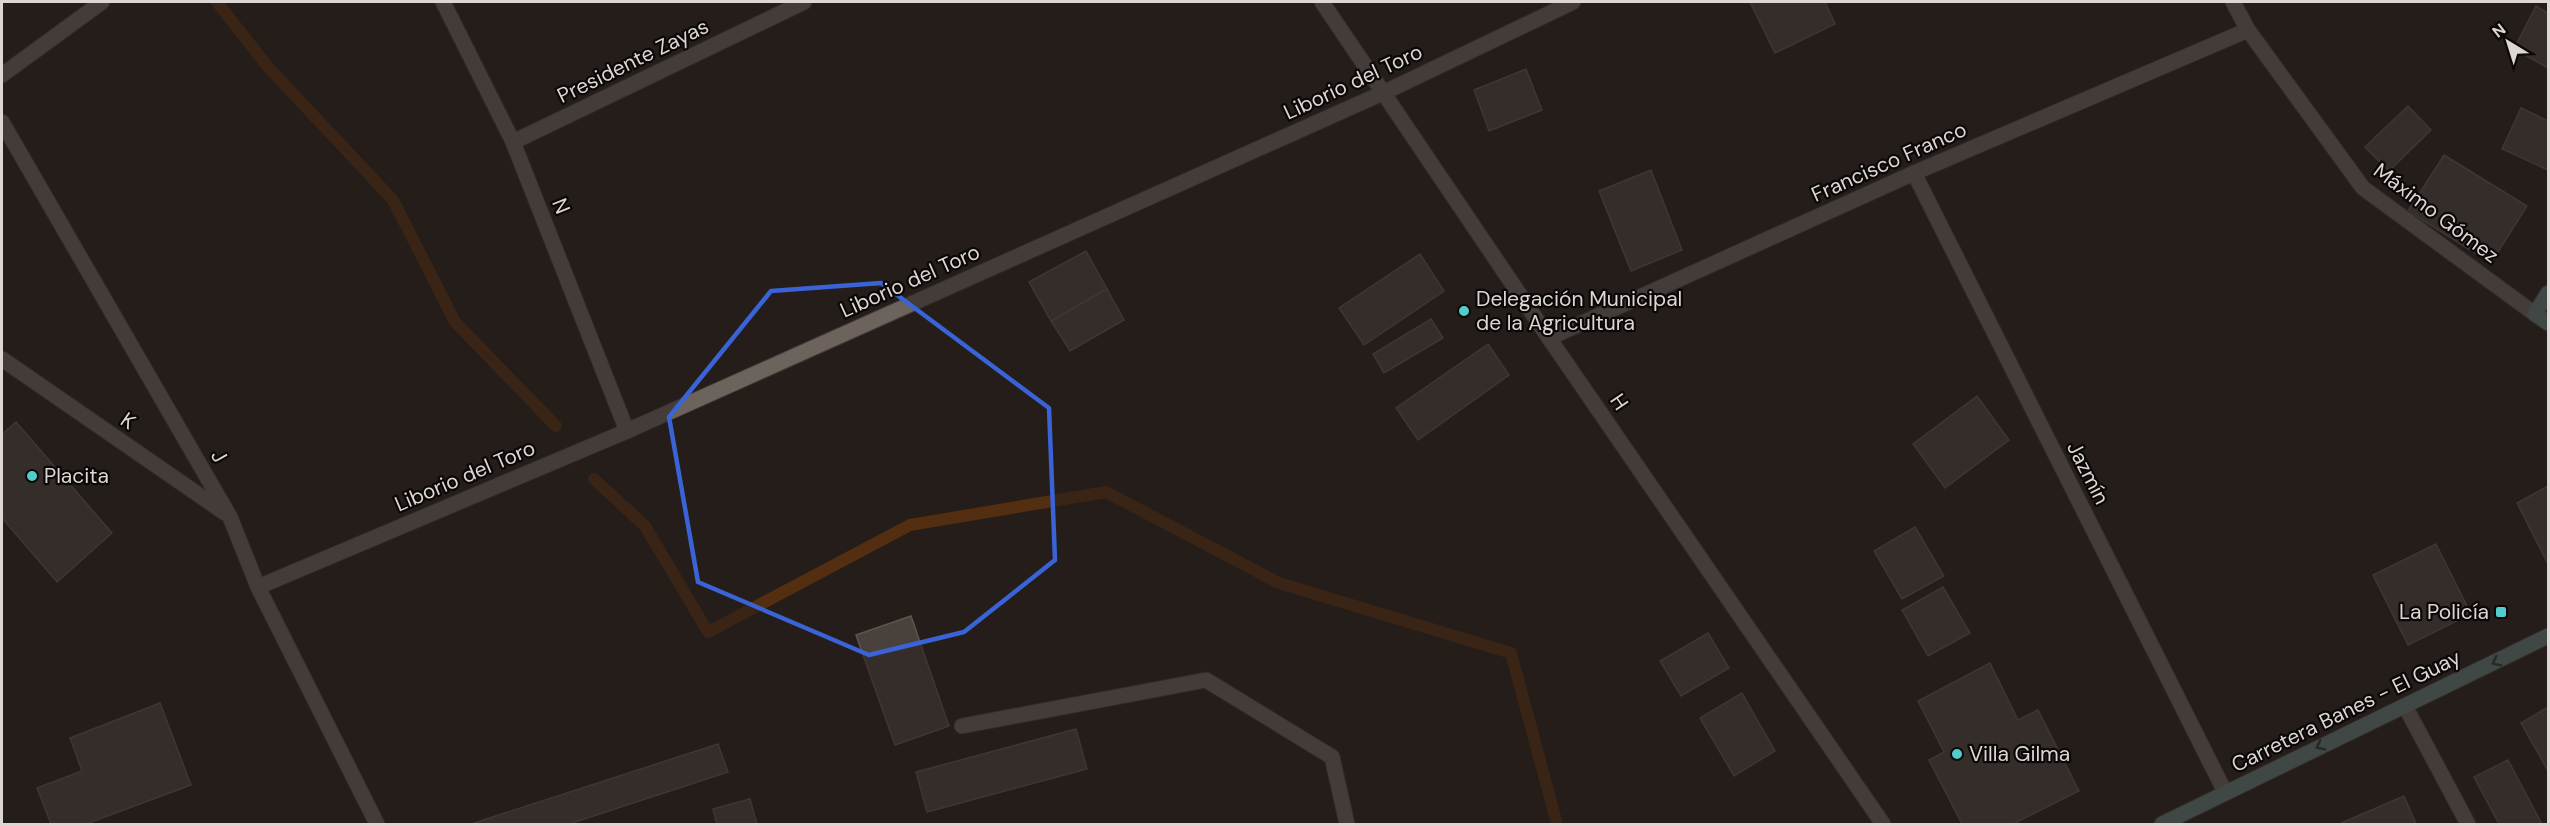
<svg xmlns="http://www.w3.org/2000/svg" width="2550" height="826" viewBox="0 0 2550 826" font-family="'DM Sans',sans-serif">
	<rect width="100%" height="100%" fill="#251d19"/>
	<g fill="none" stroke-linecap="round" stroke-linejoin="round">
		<g stroke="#532e10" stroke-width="12">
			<path d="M217,2L268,67L393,200L455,322L556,426"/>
			<path d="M594,479L645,526L708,632L910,525L1106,492L1279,583L1511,653L1557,824"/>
		</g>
	</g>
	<g fill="#49413c" stroke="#5e554f" stroke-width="1.5">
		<path d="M1750,2H1825L1835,24L1775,53Z"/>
		<path d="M2536,6L2548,13V68L2514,49Z"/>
		<path d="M1526,69L1542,110L1489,131L1474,90Z"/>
		<path d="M2408,106L2431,130L2389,171L2365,147Z"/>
		<path d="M2521,108L2548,121V170L2502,149Z"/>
		<path d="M2444,155L2527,206L2491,263L2408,211Z"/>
		<path d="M1651,170L1682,250L1631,271L1599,191Z"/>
		<path d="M1086,251L1107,289L1051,321L1029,282Z"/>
		<path d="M1420,254L1444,291L1364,345L1339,308Z"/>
		<path d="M1107,289L1124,320L1070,351L1051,321Z"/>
		<path d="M1431,319L1443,338L1384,373L1373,354Z"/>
		<path d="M1488,344L1509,375L1418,440L1396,408Z"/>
		<path d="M1977,396L2009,440L1945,488L1913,444Z"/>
		<path d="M16,422L112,533L57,582L2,518V434Z"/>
		<path d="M2548,486V564L2517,503Z"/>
		<path d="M1915,527L1944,576L1902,599L1874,551Z"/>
		<path d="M2436,544L2471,614L2408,645L2373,575Z"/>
		<path d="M1943,587L1970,633L1928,656L1902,610Z"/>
		<path d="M911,616L949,726L895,745L856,635Z"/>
		<path d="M1708,633L1729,668L1681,696L1660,661Z"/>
		<path d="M1990,663L2018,720L2038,710L2079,791L2013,824H1962L1929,760L1944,752L1918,701Z"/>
		<path d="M1742,693L1775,751L1734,776L1700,718Z"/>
		<path d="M160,703L191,785L86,824H51L37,788L82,771L70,738Z"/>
		<path d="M2548,707V771L2521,723Z"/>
		<path d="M1076,729L1087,769L927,812L916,772Z"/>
		<path d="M718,744L728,772L569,824H471Z"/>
		<path d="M2508,760L2542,824H2499L2474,777Z"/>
		<path d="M2404,796L2416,824H2339Z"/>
		<path d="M750,799L757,824H717L713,809Z"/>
	</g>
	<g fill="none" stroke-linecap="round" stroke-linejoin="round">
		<defs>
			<g id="service">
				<path d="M2405,706L2468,824"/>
				<path d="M962,726L1206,680L1332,757"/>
			</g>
			<g id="minor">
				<path d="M443,2L513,142L627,431"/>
				<path d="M1322,2L1549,338L1883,824"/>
				<path d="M2233,2L2248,30L2363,188L2535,314"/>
				<path d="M2,75L102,2"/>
				<path d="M2,122L230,517L258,587L377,824"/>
				<path d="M513,142L804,2"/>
				<path d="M1914,173L2225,792"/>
				<path d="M1549,338L1914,173L2248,30"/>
				<path d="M2,359L225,513"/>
				<path d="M258,587L627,431L1385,92L1573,2"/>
				<path d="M1332,757L1347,824"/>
			</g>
			<g id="secondary">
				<path d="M2548,293L2535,314L2548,323"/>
				<path d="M2162,824L2548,636"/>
			</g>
		</defs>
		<use href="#service" stroke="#3f3a36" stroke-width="17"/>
		<use href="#minor" stroke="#3f3a36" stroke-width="17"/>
		<use href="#secondary" stroke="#3f3a36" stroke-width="17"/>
		<use href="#service" stroke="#6c635d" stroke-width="15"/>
		<use href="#minor" stroke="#6c635d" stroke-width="15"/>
		<use href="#secondary" stroke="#607c78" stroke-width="15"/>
	</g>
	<defs><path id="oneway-chevron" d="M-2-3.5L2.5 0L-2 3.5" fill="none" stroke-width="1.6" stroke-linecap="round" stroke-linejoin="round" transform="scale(1.5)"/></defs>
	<g stroke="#2d3634">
		<use href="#oneway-chevron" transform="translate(2496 662) rotate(154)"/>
		<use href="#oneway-chevron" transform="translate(2320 746) rotate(154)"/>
	</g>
	<path d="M0 0H2550V826H0ZM881,283L1049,408L1055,560L964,632L869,655L698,582L669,417L771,291Z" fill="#251d19" fill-opacity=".55" fill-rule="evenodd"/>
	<path fill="none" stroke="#3a63d7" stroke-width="4.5" stroke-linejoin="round" d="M881,283L1049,408L1055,560L964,632L869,655L698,582L669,417L771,291Z"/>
	<g fill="#52cdcd" stroke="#0b0807" stroke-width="2">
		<circle cx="1464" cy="311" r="6"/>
		<circle cx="32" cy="476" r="6"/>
		<rect x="2495" y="606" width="12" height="12" rx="3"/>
		<circle cx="1957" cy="754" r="6"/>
	</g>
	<g text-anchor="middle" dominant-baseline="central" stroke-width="4.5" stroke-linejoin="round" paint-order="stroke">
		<g font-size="21" fill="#dcd7d4" stroke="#0b0807">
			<text transform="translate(633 61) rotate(-26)">Presidente Zayas</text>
			<text transform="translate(1353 82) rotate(-25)">Liborio del Toro</text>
			<text transform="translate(1889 162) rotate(-24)">Francisco Franco</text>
			<text transform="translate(561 206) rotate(68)">N</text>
			<text transform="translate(2436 213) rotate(37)">Máximo Gómez</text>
			<text transform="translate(910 281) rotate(-24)">Liborio del Toro</text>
			<text transform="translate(1619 402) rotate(56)">H</text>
			<text transform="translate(128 421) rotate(35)">K</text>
			<text transform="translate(219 456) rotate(60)">J</text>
			<text transform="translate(2088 473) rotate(63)">Jazmín</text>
			<text transform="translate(465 476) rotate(-23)">Liborio del Toro</text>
			<text transform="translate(2346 711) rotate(-26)">Carretera Banes - El Guay</text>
		</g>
		<g font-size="21" fill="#dcd7d4" stroke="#0b0807" text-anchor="start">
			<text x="1476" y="299">Delegación Municipal<tspan x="1476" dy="24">de la Agricultura</tspan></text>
			<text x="44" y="476">Placita</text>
			<text x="2489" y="612" text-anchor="end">La Policía</text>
			<text x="1969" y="754">Villa Gilma</text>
		</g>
	</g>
	<rect width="2550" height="826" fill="none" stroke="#dcd7d4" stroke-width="6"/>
	<g transform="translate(2508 42) rotate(322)" stroke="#0b0807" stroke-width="4.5" paint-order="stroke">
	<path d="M0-4.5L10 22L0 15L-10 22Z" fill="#dcd7d4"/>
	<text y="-9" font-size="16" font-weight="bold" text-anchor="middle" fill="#dcd7d4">N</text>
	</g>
</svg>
